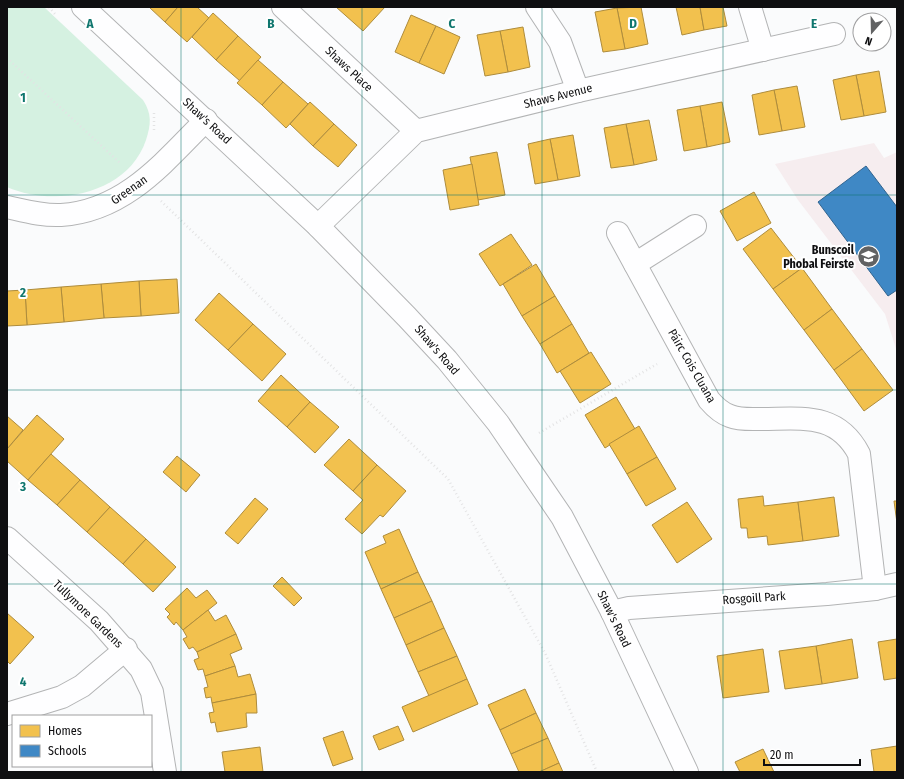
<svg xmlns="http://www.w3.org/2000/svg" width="904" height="779" viewBox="0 0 904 779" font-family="'Fira Sans Condensed',sans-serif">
	<rect width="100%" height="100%" fill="#fafbfc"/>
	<path fill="#f6edef" d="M874,143L884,158L897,152V352L885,314L798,200L775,164Z"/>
	<path fill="#d5f1e1" d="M7,7H44L143,100C152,114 151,124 146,140C128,194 55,208 7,187Z"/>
	<g fill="#f2c14e" stroke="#ae8c3c">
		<path d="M149,7H178L165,22Z"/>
		<path d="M178,7H197L209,18L187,42L165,22Z"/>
		<path d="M336,7H385L363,31Z"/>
		<path d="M641,7L648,44L625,49L617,8Z"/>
		<path d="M676,7H700L704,30L682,35Z"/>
		<path d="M700,7H723L727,26L704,30Z"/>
		<path d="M617,8L625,49L603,52L595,12Z"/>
		<path d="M213,13L238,36L216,60L192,37Z"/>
		<path d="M411,15L436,26L419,63L395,52Z"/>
		<path d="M436,26L460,37L444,74L419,63Z"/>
		<path d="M523,27L530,67L508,72L500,31Z"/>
		<path d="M500,31L508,72L485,76L477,35Z"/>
		<path d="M238,36L261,57L240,81L216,60Z"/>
		<path d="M258,60L283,82L262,105L237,83Z"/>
		<path d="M879,71L886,112L864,116L856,75Z"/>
		<path d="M856,75L864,116L841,120L833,80Z"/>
		<path d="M283,82L308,104L286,128L262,105Z"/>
		<path d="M797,86L805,127L782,131L774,90Z"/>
		<path d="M774,90L782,131L759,135L752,95Z"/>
		<path d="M310,102L334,124L313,146L290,124Z"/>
		<path d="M722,102L730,142L707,147L700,106Z"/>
		<path d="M700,106L707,147L684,151L677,110Z"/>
		<path d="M649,120L657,160L634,165L626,124Z"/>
		<path d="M334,124L357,145L338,167L313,146Z"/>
		<path d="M626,124L634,165L611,168L604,128Z"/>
		<path d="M573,135L580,176L558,180L550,139Z"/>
		<path d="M550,139L558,180L535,184L528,144Z"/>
		<path d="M497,152L505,195L478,200L470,157Z"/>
		<path d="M472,164L479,205L450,210L443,170Z"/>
		<path d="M754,192L771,223L737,241L720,211Z"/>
		<path d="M771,228L802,268L773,289L743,249Z"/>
		<path d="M511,234L532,265L500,286L479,254Z"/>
		<path d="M536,264L555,296L522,316L503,284Z"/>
		<path d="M802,268L832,309L804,330L773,289Z"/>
		<path d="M177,279L179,313L141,316L139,281Z"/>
		<path d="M139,281L141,316L104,318L101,284Z"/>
		<path d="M101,284L104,318L64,322L61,287Z"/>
		<path d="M61,287L64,322L27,325L25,290Z"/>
		<path d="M25,290L27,325L7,326V291Z"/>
		<path d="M219,293L253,324L228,350L195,320Z"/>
		<path d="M555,296L572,324L540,344L522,316Z"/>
		<path d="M832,309L862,349L834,370L804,330Z"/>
		<path d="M253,324L286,354L262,381L228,350Z"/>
		<path d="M572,324L589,353L557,373L540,344Z"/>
		<path d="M862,349L893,390L864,411L834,370Z"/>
		<path d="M591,352L611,384L580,403L560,371Z"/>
		<path d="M281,375L310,402L287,427L258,401Z"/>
		<path d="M616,397L635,429L605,448L585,415Z"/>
		<path d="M310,402L339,427L315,453L287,427Z"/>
		<path d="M37,415L64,439L28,480L7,461V449Z"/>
		<path d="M7,416L23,430L7,449Z"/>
		<path d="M639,426L657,457L627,474L609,444Z"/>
		<path d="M349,439L377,465L353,491L324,465Z"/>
		<path d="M51,454L80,480L57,505L28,480Z"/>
		<path d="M177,456L200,475L186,492L163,472Z"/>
		<path d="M657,457L676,489L646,506L627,474Z"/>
		<path d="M377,465L406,491L383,517L380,515L362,534L345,519L363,500L353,491Z"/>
		<path d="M80,480L110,507L87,532L57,505Z"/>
		<path d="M763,496L764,506L798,502L803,541L768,545L767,536L748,538L747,528H741L738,499Z"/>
		<path d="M834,497L839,536L803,541L798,502Z"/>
		<path d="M255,498L268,509L238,544L225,533Z"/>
		<path d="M894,501H897V523Z"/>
		<path d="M687,502L712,539L677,563L652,525Z"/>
		<path d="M110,507L146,539L123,564L87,532Z"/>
		<path d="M399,529L418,572L381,589L365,552L386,543L383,536Z"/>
		<path d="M146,539L176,567L153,592L123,564Z"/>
		<path d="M418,572L432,601L394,618L381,589Z"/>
		<path d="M282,577L302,598L294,606L273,586Z"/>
		<path d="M187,588L196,598L207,590L217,603L183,630L176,622L174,625L167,617L170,614L165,609Z"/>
		<path d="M432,601L444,628L406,645L394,618Z"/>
		<path d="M208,610L215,621L226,615L236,634L197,652L193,647L189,649L183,639L187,637L183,630Z"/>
		<path d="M7,613L34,637L10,664L7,661Z"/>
		<path d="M444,628L457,656L418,672L406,645Z"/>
		<path d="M236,634L242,649L230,654L235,666L205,676L203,669L198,670L194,660L199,658L197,652Z"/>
		<path d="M852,639L858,678L822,684L816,646Z"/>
		<path d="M897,639V678L884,680L878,642Z"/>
		<path d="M816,646L822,684L785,689L779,651Z"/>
		<path d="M763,649L769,692L723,698L717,656Z"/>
		<path d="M457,656L467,679L429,696L418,672Z"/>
		<path d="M235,666L238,677L250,674L256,694L212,703L211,697L206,698L204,688L208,687L205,676Z"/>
		<path d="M467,679L478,704L413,732L402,707Z"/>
		<path d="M525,689L536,713L500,730L488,705Z"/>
		<path d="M256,694L257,713H246L247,727L217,732L215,722L211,723L209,713L214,712L212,703Z"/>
		<path d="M536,713L548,738L511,754L500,730Z"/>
		<path d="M398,726L404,740L379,750L373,736Z"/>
		<path d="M343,731L353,759L333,766L323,738Z"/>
		<path d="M548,738L559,763L539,772H519L511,754Z"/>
		<path d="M897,746V772H874L871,750Z"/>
		<path d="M260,747L263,772H225L222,752Z"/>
		<path d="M763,749L774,772H740L735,762Z"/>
		<path d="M559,763L563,772H539Z"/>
	</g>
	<path fill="#3f88c5" stroke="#31648f" d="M866,166L897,207V290L888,296L818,202Z"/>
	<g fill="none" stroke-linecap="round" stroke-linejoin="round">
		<defs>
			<g id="minor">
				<path d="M83,7L318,226L407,317L447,360L498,423L562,517L612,612L687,772"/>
				<path d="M283,7L416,131"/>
				<path d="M537,7L560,42L578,91"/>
				<path d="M750,7L763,50"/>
				<path d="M7,207C25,211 43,216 61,215C125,211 164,162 206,120"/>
				<path d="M318,226L416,131L578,91L834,34"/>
				<path d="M618,233L709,400C715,407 721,413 730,416C740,420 751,419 761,419C802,419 837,412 859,454L875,589"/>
				<path d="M635,264L695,226"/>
				<path d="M7,538L99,621L141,669L152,692L165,772"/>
				<path d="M612,612L629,608L827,594L875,589L897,584"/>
				<path d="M7,714L62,697L82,686L126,649"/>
			</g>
		</defs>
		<use href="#minor" stroke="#b3b4b5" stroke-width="24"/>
		<g stroke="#e3e3e4" stroke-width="2.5" stroke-dasharray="1 3" stroke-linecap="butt">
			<path d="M49,7L55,14"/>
			<path d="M7,58L120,163"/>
			<path d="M154,113V132"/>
			<path d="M161,201L448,479L545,653L597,772"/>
			<path d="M539,433L657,364"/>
		</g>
		<use href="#minor" stroke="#fefeff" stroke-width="22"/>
	</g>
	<path fill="none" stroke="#0f766e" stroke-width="1" stroke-opacity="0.55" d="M181,7V772M362,7V772M542,7V772M723,7V772M7,195H897M7,390H897M7,584H897"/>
	<defs>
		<symbol id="school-disc" viewBox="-11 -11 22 22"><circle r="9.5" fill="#616263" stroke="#fff"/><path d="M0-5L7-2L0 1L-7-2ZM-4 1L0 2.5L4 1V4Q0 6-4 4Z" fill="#fff"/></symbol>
	</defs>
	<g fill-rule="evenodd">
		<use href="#school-disc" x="856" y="244" width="25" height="25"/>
	</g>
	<g text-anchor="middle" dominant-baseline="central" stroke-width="4" stroke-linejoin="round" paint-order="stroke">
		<g font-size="12" fill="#0f0f11" stroke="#fff">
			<text transform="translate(349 69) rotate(43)">Shaws Place</text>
			<text transform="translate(558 96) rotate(-14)">Shaws Avenue</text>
			<text transform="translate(207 121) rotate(43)">Shaw's Road</text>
			<text transform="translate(129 190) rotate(-35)">Greenan</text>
			<text transform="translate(437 350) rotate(49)">Shaw's Road</text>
			<text transform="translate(692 366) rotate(60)">Páirc Cois Cluana</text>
			<text transform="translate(754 598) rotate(-4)">Rosgoill Park</text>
			<text transform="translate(88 614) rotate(44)">Tullymore Gardens</text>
			<text transform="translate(614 619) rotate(64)">Shaw's Road</text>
		</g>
		<g font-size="12" font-weight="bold" fill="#0f0f11" stroke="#fff" text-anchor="end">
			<text x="854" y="250">Bunscoil<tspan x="854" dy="14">Phobal Feirste</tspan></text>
		</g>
	</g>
	<g font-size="13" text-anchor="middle" font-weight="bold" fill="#0f766e" stroke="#fff" stroke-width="4" stroke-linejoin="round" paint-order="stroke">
		<text x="90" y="28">A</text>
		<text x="271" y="28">B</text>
		<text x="452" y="28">C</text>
		<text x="633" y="28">D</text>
		<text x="814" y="28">E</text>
		<text x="23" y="102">1</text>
		<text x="23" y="297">2</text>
		<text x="23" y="491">3</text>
		<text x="23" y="686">4</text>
	</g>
	<rect width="904" height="779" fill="none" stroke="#0f0f11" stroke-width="16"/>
	<rect x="12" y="715" width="140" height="52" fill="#ffffff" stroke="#9f9fa0"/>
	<rect x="20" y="725" width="20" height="12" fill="#f2c14e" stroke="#9f9fa0"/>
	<text x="48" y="735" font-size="12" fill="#0f0f11">Homes</text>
	<rect x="20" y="745" width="20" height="12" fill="#3f88c5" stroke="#9f9fa0"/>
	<text x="48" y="755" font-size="12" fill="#0f0f11">Schools</text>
	<g transform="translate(872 32) rotate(200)"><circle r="19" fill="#ffffff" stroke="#9f9fa0"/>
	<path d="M0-3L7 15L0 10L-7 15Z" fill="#616263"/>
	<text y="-6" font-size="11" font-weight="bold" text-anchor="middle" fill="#0f0f11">N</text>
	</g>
	<path d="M764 759v6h96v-6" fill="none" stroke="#0f0f11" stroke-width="2"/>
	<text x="770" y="759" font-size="12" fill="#0f0f11" stroke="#ffffff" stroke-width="3" paint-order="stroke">20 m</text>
</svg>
